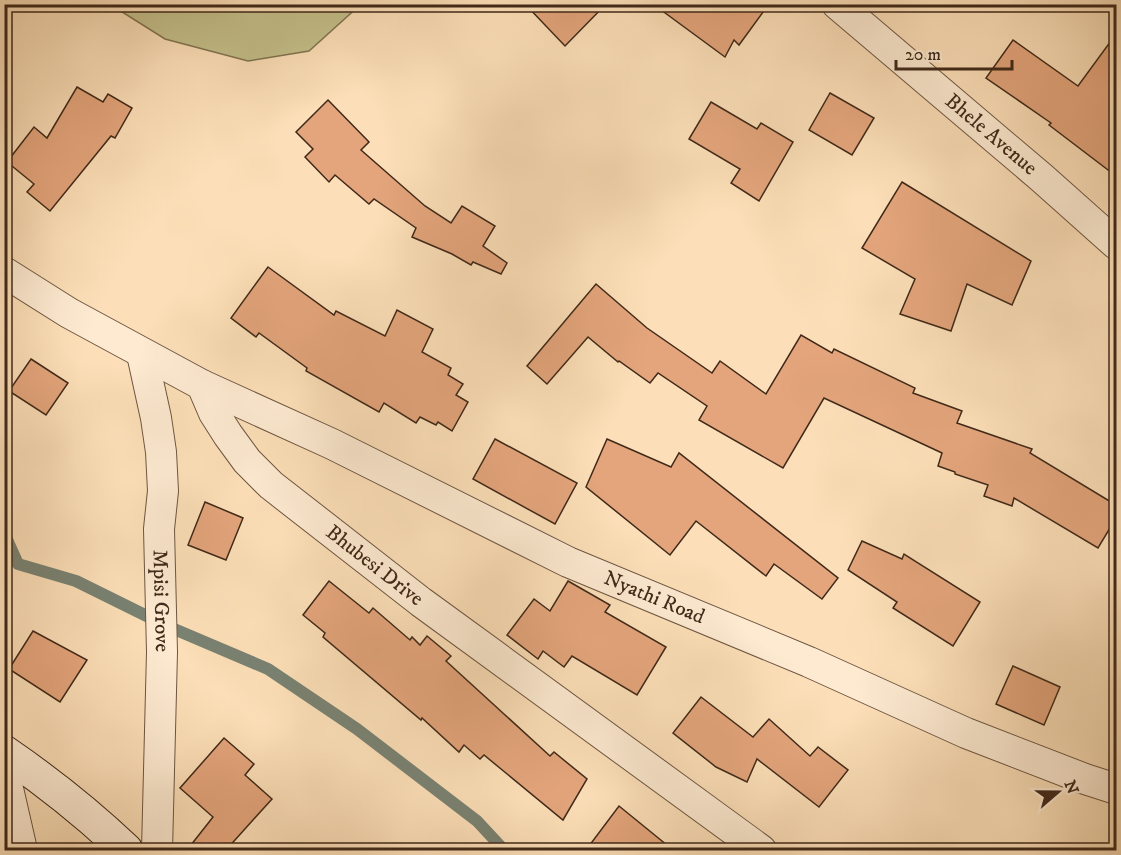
<svg xmlns="http://www.w3.org/2000/svg" width="1121" height="855" viewBox="0 0 1121 855" font-family="'IM FELL DW Pica',serif">
	<rect width="100%" height="100%" fill="#fcdfb8"/>
	<filter id="stains"><feTurbulence type="fractalNoise" baseFrequency=".00333" numOctaves="4"/><feColorMatrix values="0 0 0 0 .2 0 0 0 0 .09 0 0 0 0 .02 0 0 0 .5 -.17"/></filter>
	<radialGradient id="worn" r=".72"><stop offset=".6" stop-color="#630" stop-opacity="0"/><stop offset="1" stop-color="#630" stop-opacity=".3"/></radialGradient>
	<path fill="#c4c08b" stroke="#827452" stroke-width="1.5" d="M111,5H360L309,51L248,61L165,39Z"/>
	<g fill="none" stroke-linecap="round" stroke-linejoin="round">
		<path stroke="#798272" stroke-width="12" d="M4,533L18,564L76,581L167,626L268,669L357,729L477,821L504,850"/>
	</g>
	<g fill="#e4a57c" stroke="#3f2919" stroke-width="1.5">
		<path d="M525,4H606L565,46Z"/>
		<path d="M653,4H769L739,45L734,40L725,57Z"/>
		<path d="M1116,34V176L1049,125L1051,123L986,78L1013,40L1078,86Z"/>
		<path d="M77,87L103,102L108,94L132,108L115,138L111,136L50,211L27,192L34,184L7,162L34,127L47,138Z"/>
		<path d="M830,93L874,118L852,155L809,130Z"/>
		<path d="M328,100L369,142L361,150L425,206L451,223L462,206L495,226L483,246L507,263L501,274L473,262L471,265L452,254L412,237L416,228L374,199L369,204L335,175L329,182L305,157L313,149L296,132Z"/>
		<path d="M711,102L757,129L761,123L793,142L759,201L731,183L740,169L689,139Z"/>
		<path d="M902,182L1031,261L1012,305L967,284L951,331L900,314L915,279L862,248Z"/>
		<path d="M268,267L334,315L336,311L385,336L397,310L433,329L422,352L451,368L448,375L463,384L456,395L468,402L452,431L438,422L436,425L420,417L416,423L384,403L379,412L306,371L307,368L259,333L256,337L231,318Z"/>
		<path d="M596,284L647,328L712,373L720,361L766,394L801,335L832,353L834,349L915,388L913,393L962,411L957,423L1032,449L1030,453L1116,505V518L1098,548L1014,498L1012,506L984,496L988,485L955,474V472L938,466L942,453L824,398L783,468L699,420L707,406L658,373L650,383L619,361L618,362L588,337L547,384L527,366Z"/>
		<path d="M31,359L68,383L46,415L9,391Z"/>
		<path d="M495,439L577,483L555,524L473,479Z"/>
		<path d="M607,439L671,467L679,453L838,578L822,599L774,564L766,576L696,521L670,555L586,487Z"/>
		<path d="M205,502L243,518L226,560L188,545Z"/>
		<path d="M862,541L902,559L904,554L980,602L953,646L893,608L897,602L848,570Z"/>
		<path d="M329,581L369,613L373,608L410,640L412,637L420,645L427,636L451,656L446,661L550,756L554,752L587,779L563,820L484,755L480,759L464,745L459,752L422,718L421,720L323,637L325,633L303,615Z"/>
		<path d="M568,581L610,605L605,612L666,647L637,695L572,656L564,667L543,651L538,659L507,635L534,599L550,611Z"/>
		<path d="M33,631L87,660L60,702L9,669Z"/>
		<path d="M1013,666L1060,687L1044,725L996,704Z"/>
		<path d="M701,697L753,737L769,719L810,756L818,747L848,770L819,807L757,759L747,782L716,767L673,733Z"/>
		<path d="M224,738L254,764L245,775L272,799L226,850H187L213,817L180,788Z"/>
		<path d="M619,806L673,850H586Z"/>
	</g>
	<g fill="none" stroke-linecap="round" stroke-linejoin="round">
		<defs>
			<g id="street">
				<path id="s1" d="M837,4L1042,178L1116,244"/>
				<path id="s2" d="M4,272L69,313L202,385L214,413L228,435L247,461L271,485L421,602L761,850"/>
				<path id="s3" d="M142,354L156,418L161,452L163,491L159,529L162,652L157,850"/>
				<path id="s4" d="M202,385L332,444L568,562L809,662L966,733L1085,779L1116,789"/>
				<path d="M4,771L22,850"/>
			</g>
			<path id="secondary" d="M4,752C48,782 88,814 126,850"/>
		</defs>
		<use href="#street" stroke="#6e5641" stroke-width="32"/>
		<use href="#secondary" stroke="#3f2919" stroke-width="35"/>
		<use href="#street" stroke="#fdead1" stroke-width="30"/>
		<use href="#secondary" stroke="#fdead1" stroke-width="33"/>
	</g>
	<g text-anchor="middle" dominant-baseline="central" stroke-width="4.5" stroke-linejoin="round" paint-order="stroke">
		<g font-size="21" fill="#3f2919" stroke="#fdead1">
			<text stroke="none"><textPath href="#s1" startOffset="202">Bhele Avenue</textPath></text>
			<text stroke="none"><textPath href="#s2" startOffset="482">Bhubesi Drive</textPath></text>
			<text stroke="none"><textPath href="#s4" startOffset="500">Nyathi Road</textPath></text>
			<text stroke="none"><textPath href="#s3" startOffset="249">Mpisi Grove</textPath></text>
		</g>
	</g>
	<rect width="1121" height="855" fill="none" stroke="#fcdfb8" stroke-width="24"/>
	<rect x="6" y="6" width="1109" height="843" fill="none" stroke="#3f2919" stroke-width="3"/>
	<rect x="12" y="12" width="1097" height="831" fill="none" stroke="#3f2919" stroke-width="1.5"/>
	<g transform="translate(1058 792) rotate(70)" stroke="#fdead1" stroke-width="4.5" paint-order="stroke">
	<path d="M0-4.5L10 22L0 15L-10 22Z" fill="#3f2919"/>
	<text y="-9" font-size="16" font-weight="bold" text-anchor="middle" fill="#3f2919">N</text>
	</g>
	<path d="M896 60v9h116v-9" fill="none" stroke="#3f2919" stroke-width="3"/>
	<text x="905" y="60" font-size="18" fill="#3f2919" stroke="#fdead1" stroke-width="4.5" paint-order="stroke">20 m</text>
	<rect width="100%" height="100%" filter="url(#stains)"/>
	<rect width="100%" height="100%" fill="url(#worn)"/>
</svg>
